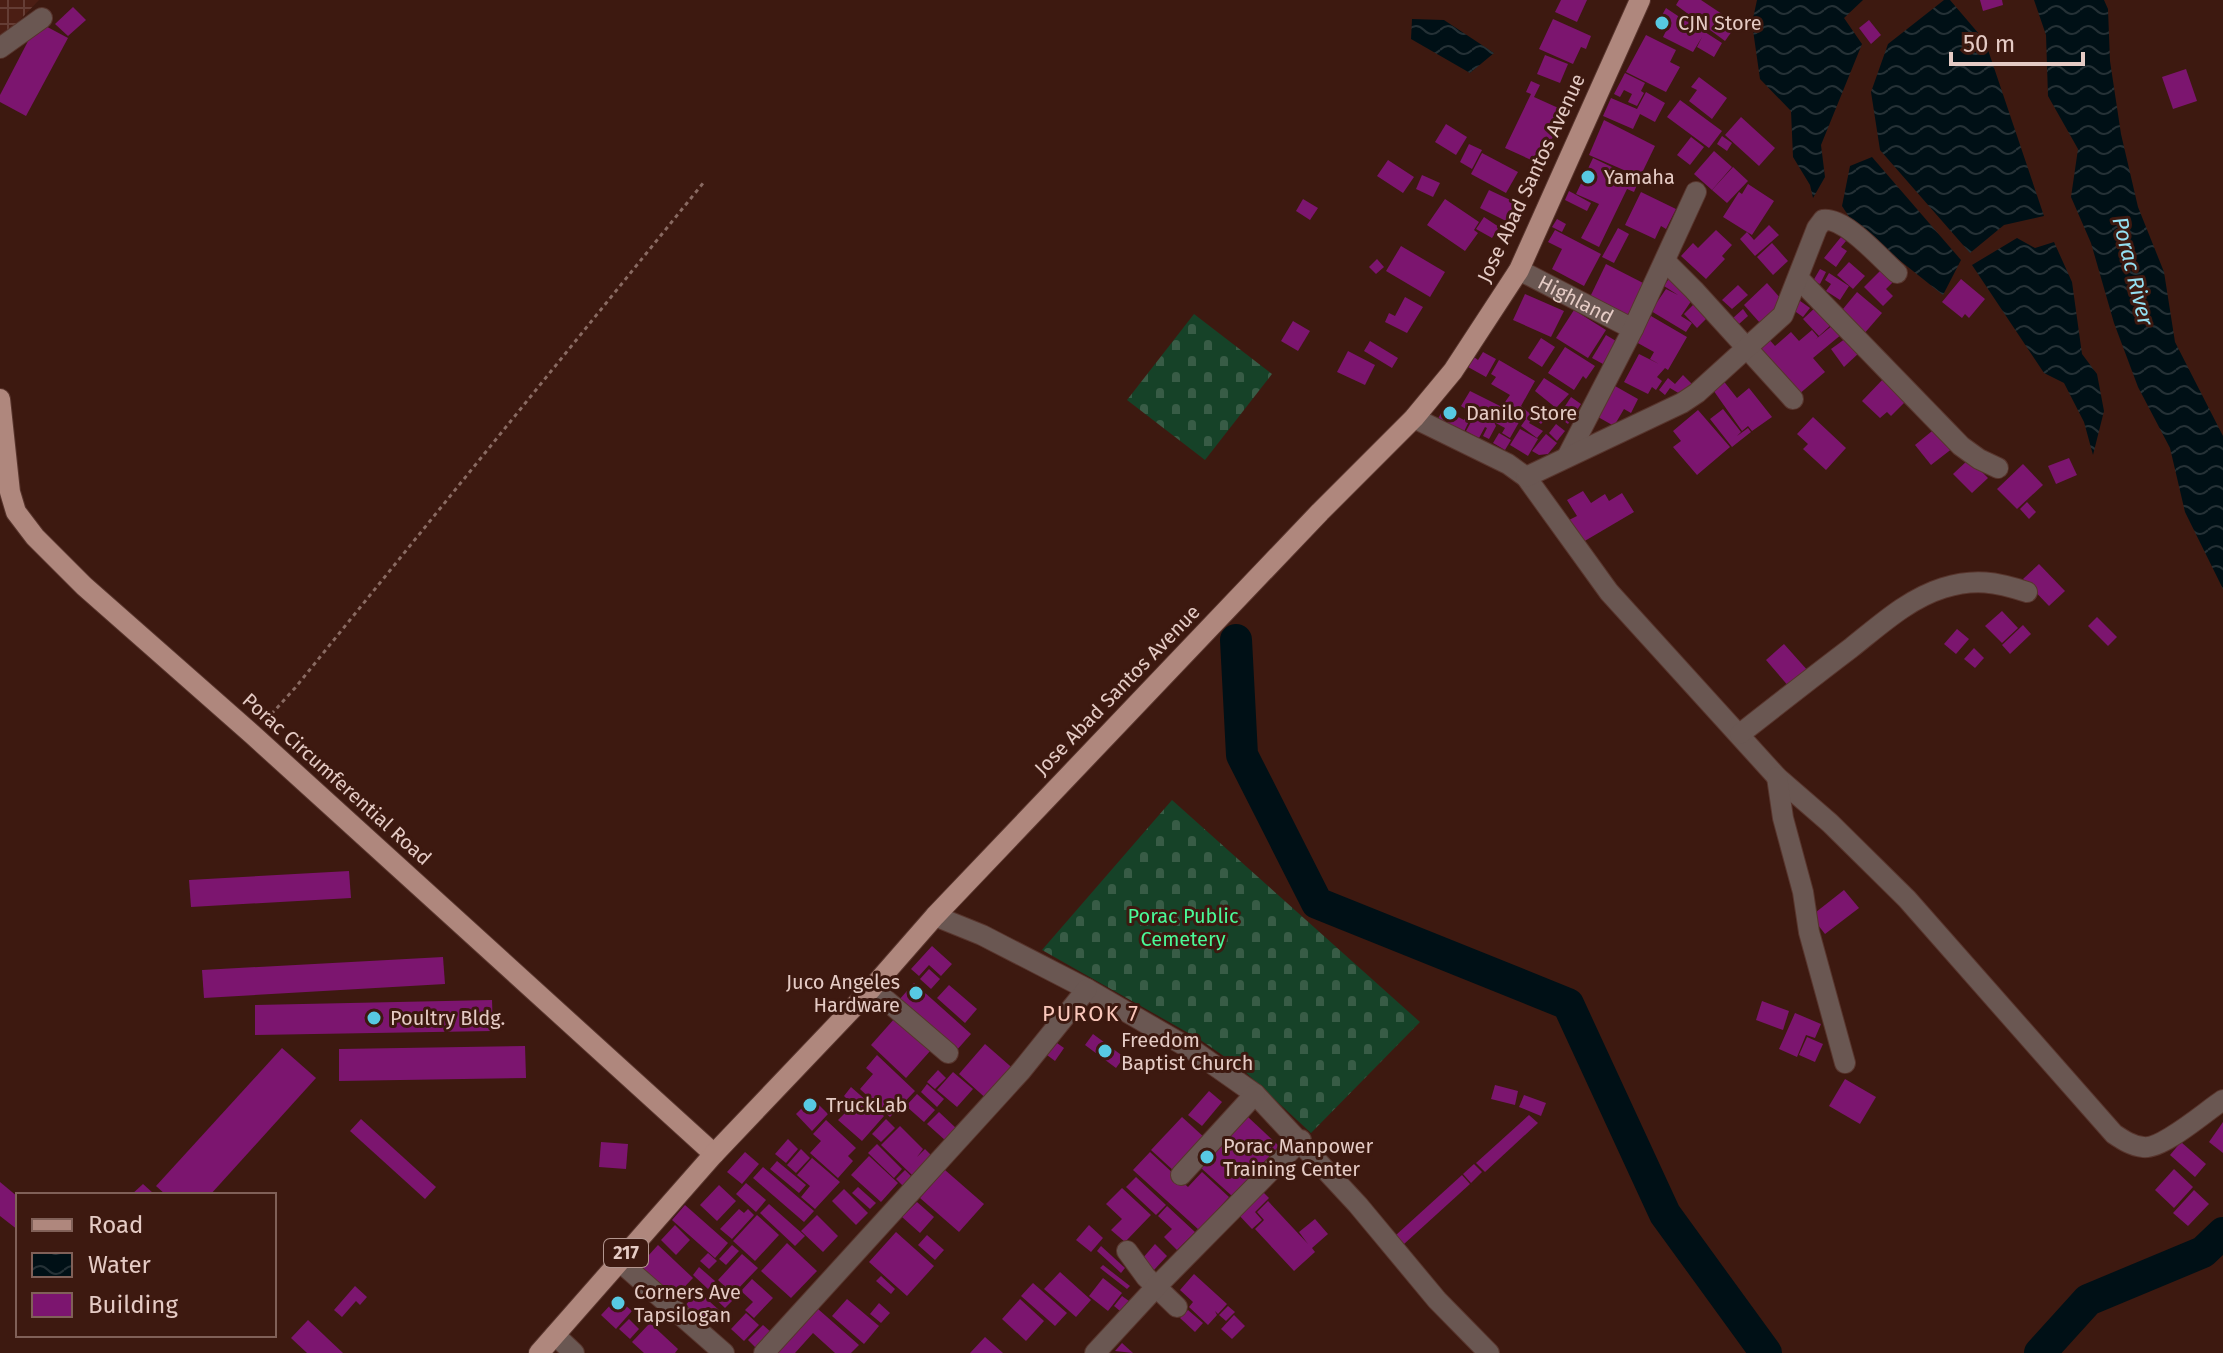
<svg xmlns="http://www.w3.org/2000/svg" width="2223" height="1353" viewBox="0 0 2223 1353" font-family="'Fira Sans',sans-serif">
	<defs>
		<pattern id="industrial-grid" width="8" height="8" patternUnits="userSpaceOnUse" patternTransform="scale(2)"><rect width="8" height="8" fill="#4b1e14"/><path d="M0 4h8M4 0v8" fill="none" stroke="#653d35"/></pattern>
		<pattern id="cemetery-stones" width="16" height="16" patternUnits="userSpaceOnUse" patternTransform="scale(2)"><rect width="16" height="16" fill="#164228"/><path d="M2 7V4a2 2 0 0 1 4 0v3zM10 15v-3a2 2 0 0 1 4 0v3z" fill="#385c46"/></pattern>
		<pattern id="water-waves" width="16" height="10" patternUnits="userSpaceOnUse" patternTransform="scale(2)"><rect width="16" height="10" fill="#001016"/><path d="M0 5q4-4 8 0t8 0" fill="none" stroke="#253136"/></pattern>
	</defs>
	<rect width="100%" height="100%" fill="#3d1910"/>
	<path fill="url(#industrial-grid)" d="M0,0H39L0,41Z"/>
	<g fill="url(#cemetery-stones)">
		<path d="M1194,314L1272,374L1205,460L1127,400Z"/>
		<path d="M1172,800L1420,1022L1311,1133L1241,1068L1199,1039L1042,950Z"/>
	</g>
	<g fill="url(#water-waves)">
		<path d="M1757,0H1863L1844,18L1862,44L1821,145L1825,177L1813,198L1810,185L1793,157L1791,111L1760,79L1752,23Z"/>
		<path d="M1944,0H1950L1985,41L2044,216L2004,225L1970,253L1880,150L1871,92L1888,44Z"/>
		<path d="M2034,0H2104L2108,9L2110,61L2121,134L2138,207L2164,272L2175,342L2223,436V589L2185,512L2170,448L2138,387L2114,323L2091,243L2071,197L2078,149L2048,96L2046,35Z"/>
		<path d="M1412,19L1444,20L1494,53L1470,73L1411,39Z"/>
		<path d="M1872,157L1961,260L1943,295L1853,223L1842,206L1850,166Z"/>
		<path d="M2017,238L2035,248L2054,242L2072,282L2082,354L2097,374L2104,411L2093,455L2084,422L2064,383L2044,373L1972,265Z"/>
	</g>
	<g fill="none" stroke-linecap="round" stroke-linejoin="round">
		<g stroke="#001016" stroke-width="32">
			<path d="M1236,640L1242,755L1317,903L1568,1004L1665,1214L1766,1353"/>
			<path d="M2040,1353L2088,1300L2203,1252L2223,1233"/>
		</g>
	</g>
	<g fill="#7c156f">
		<path d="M1561,0H1587L1577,22L1555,12Z"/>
		<path d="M1679,0H1701L1737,24L1725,41L1676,5Z"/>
		<path d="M1980,0H2002L2003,5L1983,11Z"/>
		<path d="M73,7L86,20L68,36L55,24Z"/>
		<path d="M1666,8L1681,18L1684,14L1695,20L1687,35L1694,25L1722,43L1714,57L1697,47L1702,37L1693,52L1663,37L1667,29L1657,24Z"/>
		<path d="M1553,19L1591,36L1586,49L1581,47L1573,64L1539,49Z"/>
		<path d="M1869,20L1881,35L1871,44L1859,28Z"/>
		<path d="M38,22L68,38L26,116L0,102V95Z"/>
		<path d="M1646,35L1676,50L1670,62L1680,67L1666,92L1626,72Z"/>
		<path d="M1545,55L1568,64L1560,83L1537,74Z"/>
		<path d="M2186,69L2197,101L2173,109L2162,77Z"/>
		<path d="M1625,73L1645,83L1641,91L1644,93L1637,106L1628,102L1632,94L1624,90L1620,97L1614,94Z"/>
		<path d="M1699,77L1727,98L1712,119L1689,101L1697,90L1691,87Z"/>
		<path d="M1531,81L1540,85L1534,97L1565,111L1540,164L1505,148L1531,94L1526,92Z"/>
		<path d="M1646,92L1665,103L1655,122L1640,114L1633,129L1603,116L1611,98L1637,109Z"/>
		<path d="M1680,100L1722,131L1709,148L1667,117Z"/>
		<path d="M1741,117L1775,148L1759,166L1725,135Z"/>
		<path d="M1604,120L1655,146L1640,177L1589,155Z"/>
		<path d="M1446,124L1467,137L1456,155L1435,142Z"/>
		<path d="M1722,136L1732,143L1727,151L1717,144Z"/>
		<path d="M1691,137L1704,147L1690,165L1677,155Z"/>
		<path d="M1469,144L1482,150L1472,169L1460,162Z"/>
		<path d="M1714,151L1732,167L1712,190L1694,174Z"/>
		<path d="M1482,153L1518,172L1506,193L1471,174Z"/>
		<path d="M1593,158L1639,180L1634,192L1627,189L1599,247L1581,238L1599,204L1576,194Z"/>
		<path d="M1388,160L1414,177L1403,193L1377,176Z"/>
		<path d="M1733,167L1748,181L1727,203L1712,190Z"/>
		<path d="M1422,175L1440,183L1433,197L1416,189Z"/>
		<path d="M1748,184L1774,201L1752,235L1723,217L1739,192L1742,194Z"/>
		<path d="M1489,190L1519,204L1510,223L1480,208Z"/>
		<path d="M1569,191L1591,203L1587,211L1565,200Z"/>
		<path d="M1641,192L1676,209L1666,229L1661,226L1655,239L1625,225Z"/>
		<path d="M1303,199L1318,208L1310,220L1296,211Z"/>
		<path d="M1445,199L1479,222L1474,230L1478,233L1465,251L1427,225Z"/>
		<path d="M1484,217L1499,227L1492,238L1476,229Z"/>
		<path d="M1557,219L1566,224L1562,232L1552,227Z"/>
		<path d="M1769,225L1779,235L1755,256L1740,239L1747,232L1754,240Z"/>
		<path d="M1618,228L1629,234L1614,263L1602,257Z"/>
		<path d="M1555,230L1601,254L1584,286L1552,269L1562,249L1548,242Z"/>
		<path d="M1716,230L1732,245L1722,256L1725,259L1706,279L1681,256L1693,243L1698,248Z"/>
		<path d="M1841,237L1846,241L1841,247L1847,251L1836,267L1824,258Z"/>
		<path d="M1772,243L1788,261L1773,275L1757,257Z"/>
		<path d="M1401,246L1445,272L1430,297L1386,271Z"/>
		<path d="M1377,259L1384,267L1376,274L1369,267Z"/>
		<path d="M1849,262L1865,276L1853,289L1837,275Z"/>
		<path d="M1606,264L1647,285L1631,317L1590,297Z"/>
		<path d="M1820,269L1826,272L1820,284L1813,281Z"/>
		<path d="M1881,270L1893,282L1886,289L1893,296L1883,306L1864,287Z"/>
		<path d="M1829,273L1849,286L1840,300L1826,291L1831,284L1825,280Z"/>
		<path d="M1670,277L1694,297L1681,316L1692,323L1686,332L1651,311L1666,289L1678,295L1664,286Z"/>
		<path d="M1961,279L1985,299L1969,318L1965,314L1962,318L1942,302Z"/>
		<path d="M1767,283L1783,301L1760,323L1744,305Z"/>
		<path d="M1738,285L1748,295L1732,309L1722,300Z"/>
		<path d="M1857,292L1882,313L1863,335L1838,315Z"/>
		<path d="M1525,294L1564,311L1551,337L1513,320Z"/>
		<path d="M1405,297L1423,307L1407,333L1385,322L1389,313L1395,316Z"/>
		<path d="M1796,298L1810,308L1803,317L1789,307Z"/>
		<path d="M1696,302L1709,316L1697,328L1684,314Z"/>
		<path d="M1817,306L1833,323L1819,336L1803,319Z"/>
		<path d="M1743,309L1748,316L1739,324L1733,318Z"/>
		<path d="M1574,310L1606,330L1588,358L1556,338Z"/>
		<path d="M1651,316L1687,337L1668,370L1665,368L1657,377L1662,381L1656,390L1652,387L1648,394L1624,382L1639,354L1659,364L1650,359L1654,352L1636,342Z"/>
		<path d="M1293,321L1310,331L1298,351L1281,341Z"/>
		<path d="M1834,324L1842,334L1813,358L1825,372L1798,395L1756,347L1767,337L1775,346L1791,332L1799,341L1812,330L1818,337L1816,339Z"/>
		<path d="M1606,335L1616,341L1603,364L1592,358Z"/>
		<path d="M1849,336L1860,352L1844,367L1831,349Z"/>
		<path d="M1541,338L1555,347L1542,367L1528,358Z"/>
		<path d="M1370,341L1398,358L1392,368L1364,351Z"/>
		<path d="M1565,347L1595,366L1586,379L1583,376L1574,390L1548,373Z"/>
		<path d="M1348,351L1375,365L1365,385L1337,372Z"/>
		<path d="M1483,352L1496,359L1486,377L1468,367L1474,357L1478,360Z"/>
		<path d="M1499,360L1535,381L1521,406L1528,412L1537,403L1550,414L1541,424L1534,418L1536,414L1529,423L1543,431L1537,438L1521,426L1526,419L1518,411L1519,409L1505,402L1510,395L1491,384L1496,377L1491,374Z"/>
		<path d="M1683,375L1694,386L1680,394L1670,388L1665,395L1659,390L1668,378L1675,384Z"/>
		<path d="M1887,375L1910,397L1891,416L1887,412L1880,418L1862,401Z"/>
		<path d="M1544,378L1569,394L1556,408L1535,391Z"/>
		<path d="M1722,379L1737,398L1749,388L1772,417L1752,431L1748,426L1742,431L1711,387Z"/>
		<path d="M1615,386L1638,399L1631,413L1624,409L1614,426L1598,417Z"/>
		<path d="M1470,391L1522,417L1510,438L1502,433L1505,428L1494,422L1496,426L1489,439L1483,436L1487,428L1485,427L1479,438L1466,431L1471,422L1469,421L1463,434L1437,421L1443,409L1464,420L1469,412L1480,418L1461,406Z"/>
		<path d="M1571,397L1581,404L1568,424L1558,417Z"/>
		<path d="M1723,409L1741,432L1737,436L1748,428L1751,432L1732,447L1710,419Z"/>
		<path d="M1698,410L1730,447L1697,475L1673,447L1681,441L1673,431Z"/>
		<path d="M1813,417L1846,448L1826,470L1803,449L1808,444L1797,434Z"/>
		<path d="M1556,424L1565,431L1557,441L1549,433Z"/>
		<path d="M1937,427L1953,448L1931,465L1915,445Z"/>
		<path d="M1520,429L1538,439L1528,456L1510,445Z"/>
		<path d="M1499,433L1511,440L1505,450L1493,443Z"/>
		<path d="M1546,434L1557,443L1548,454L1539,455L1532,451Z"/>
		<path d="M2069,458L2077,475L2056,484L2048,466Z"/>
		<path d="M1969,459L1988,478L1972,493L1953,474Z"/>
		<path d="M2023,464L2043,485L2017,509L1997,489Z"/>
		<path d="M1583,491L1591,503L1605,494L1609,501L1622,493L1634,512L1583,542L1569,520L1577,516L1567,500Z"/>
		<path d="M2027,502L2036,512L2029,519L2020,509Z"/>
		<path d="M2039,564L2065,591L2049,606L2023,579Z"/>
		<path d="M2002,611L2018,628L2002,643L1985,626Z"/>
		<path d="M2097,617L2117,637L2108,646L2088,626Z"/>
		<path d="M2023,625L2031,634L2010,654L2002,645Z"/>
		<path d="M1957,629L1969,639L1956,654L1944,644Z"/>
		<path d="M1784,644L1809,672L1790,688L1766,660Z"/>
		<path d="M1974,648L1984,658L1975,668L1964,659Z"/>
		<path d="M349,871L351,898L191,907L189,880Z"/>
		<path d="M1844,890L1859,908L1825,934L1811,916Z"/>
		<path d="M932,946L952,964L941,976L929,965L919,976L911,969Z"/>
		<path d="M443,957L445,984L204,998L202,970Z"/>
		<path d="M929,969L940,979L931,989L920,979Z"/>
		<path d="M914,983L971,1034L956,1051L899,1000Z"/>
		<path d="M949,985L977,1009L965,1023L937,998Z"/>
		<path d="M492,1000L493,1031L255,1035V1005Z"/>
		<path d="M1762,1001L1789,1011L1783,1030L1756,1020Z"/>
		<path d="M1795,1013L1821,1024L1815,1038L1806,1035L1797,1057L1779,1049Z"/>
		<path d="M895,1018L931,1050L906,1078L871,1045Z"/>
		<path d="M1093,1034L1124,1057L1116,1068L1085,1045Z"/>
		<path d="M1807,1037L1823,1044L1815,1062L1799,1055Z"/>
		<path d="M1057,1043L1064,1048L1055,1061L1047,1055Z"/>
		<path d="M985,1044L1017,1072L990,1102L959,1074Z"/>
		<path d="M525,1046L526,1078L339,1081V1049Z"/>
		<path d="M282,1048L316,1078L210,1195H166L156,1186Z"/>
		<path d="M877,1055L915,1091L890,1117L860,1089L873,1074L866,1068Z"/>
		<path d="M938,1070L946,1078L935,1089L927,1082Z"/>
		<path d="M953,1072L973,1089L957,1107L937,1090Z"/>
		<path d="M1845,1079L1876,1097L1860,1124L1829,1106Z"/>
		<path d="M927,1084L944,1099L937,1107L921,1092Z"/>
		<path d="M1495,1085L1518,1091L1515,1105L1491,1099Z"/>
		<path d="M851,1087L884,1116L862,1141L838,1120L845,1113L840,1109L848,1100L844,1096Z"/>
		<path d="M1209,1091L1222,1102L1202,1126L1188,1115Z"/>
		<path d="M917,1094L935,1110L924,1122L906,1106Z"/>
		<path d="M1524,1095L1546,1103L1541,1116L1519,1107Z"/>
		<path d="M812,1098L828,1114L812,1131L796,1114Z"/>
		<path d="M939,1112L957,1129L946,1141L927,1124Z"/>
		<path d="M1529,1115L1538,1123L1485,1172L1476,1163Z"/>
		<path d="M1182,1117L1206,1139L1175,1172L1151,1150Z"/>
		<path d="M1248,1117L1279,1146L1232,1196L1201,1168Z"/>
		<path d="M361,1119L436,1187L425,1199L350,1131Z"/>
		<path d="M886,1119L895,1128L881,1142L872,1134Z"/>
		<path d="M826,1120L856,1148L848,1156L853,1161L838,1178L810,1153L821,1141L813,1134Z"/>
		<path d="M2223,1122V1153L2209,1142Z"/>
		<path d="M900,1126L923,1149L917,1157L925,1149L932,1156L912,1175L881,1145Z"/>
		<path d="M788,1139L798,1149L786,1163L775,1154Z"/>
		<path d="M601,1142L628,1144L626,1169L599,1167Z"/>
		<path d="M2181,1142L2206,1164L2195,1177L2170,1155Z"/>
		<path d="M877,1144L902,1169L894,1178L868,1153Z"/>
		<path d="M801,1149L810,1158L796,1173L787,1165Z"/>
		<path d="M745,1152L759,1164L742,1184L727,1172Z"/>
		<path d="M1150,1152L1188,1187L1202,1172L1229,1197L1199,1230L1133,1170Z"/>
		<path d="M869,1156L898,1183L881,1202L851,1175Z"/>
		<path d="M812,1158L840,1182L815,1209L801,1197L810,1186L797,1175Z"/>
		<path d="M777,1161L806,1185L799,1193L770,1169Z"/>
		<path d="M1474,1164L1482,1172L1471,1183L1463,1174Z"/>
		<path d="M763,1167L814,1211L804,1222L753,1178Z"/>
		<path d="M2174,1169L2193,1187L2174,1208L2155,1190Z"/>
		<path d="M905,1170L912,1177L903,1186L896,1179Z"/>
		<path d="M945,1170L984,1204L959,1232L920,1198Z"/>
		<path d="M1462,1175L1470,1184L1404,1244L1396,1235Z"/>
		<path d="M1136,1177L1166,1205L1156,1215L1126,1187Z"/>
		<path d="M0,1182L18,1197V1230L0,1216Z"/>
		<path d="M746,1183L766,1200L756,1212L736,1194Z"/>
		<path d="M143,1184L153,1193L131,1195Z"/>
		<path d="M719,1185L736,1201L717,1221L700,1205Z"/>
		<path d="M858,1187L876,1203L870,1209L852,1193Z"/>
		<path d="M1122,1188L1151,1215L1125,1242L1111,1230L1122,1219L1106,1204Z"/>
		<path d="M844,1189L868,1213L856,1225L832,1201Z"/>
		<path d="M1261,1190L1269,1198L1255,1212L1262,1220L1252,1229L1237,1213Z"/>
		<path d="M2194,1190L2209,1204L2188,1226L2173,1213Z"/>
		<path d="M1268,1201L1308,1244L1299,1232L1315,1219L1328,1234L1312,1248L1315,1252L1294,1271L1255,1229L1264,1220L1257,1212Z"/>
		<path d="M917,1202L934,1217L920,1233L902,1217Z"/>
		<path d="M769,1204L805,1236L795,1246L760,1213Z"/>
		<path d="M685,1205L728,1243L715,1258L672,1220Z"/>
		<path d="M1167,1206L1195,1232L1177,1250L1164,1237L1172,1229L1158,1216Z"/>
		<path d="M739,1209L744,1213L748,1209L754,1215L732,1239L720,1229Z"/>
		<path d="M757,1215L779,1235L755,1261L733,1241Z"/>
		<path d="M817,1215L838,1236L823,1252L801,1231Z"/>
		<path d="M675,1225L690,1240L676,1255L661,1240Z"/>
		<path d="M1089,1225L1103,1238L1091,1252L1076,1240Z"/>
		<path d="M896,1232L934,1266L907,1296L869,1262Z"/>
		<path d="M927,1235L944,1250L935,1260L918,1245Z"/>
		<path d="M787,1243L817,1271L791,1298L761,1271Z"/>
		<path d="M1155,1244L1167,1256L1154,1270L1142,1259Z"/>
		<path d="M658,1245L693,1278L672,1300L637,1268Z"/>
		<path d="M732,1245L739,1251L726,1265L719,1259Z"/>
		<path d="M1101,1246L1125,1268L1121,1273L1097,1251Z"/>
		<path d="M708,1253L717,1261L709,1269L700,1261Z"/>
		<path d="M742,1254L758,1268L733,1294L718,1280Z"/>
		<path d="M1103,1265L1130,1286L1127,1289L1100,1268Z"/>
		<path d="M699,1267L715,1281L708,1289L693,1275Z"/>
		<path d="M1060,1272L1091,1300L1076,1317L1044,1289Z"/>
		<path d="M1194,1274L1227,1304L1218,1314L1215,1311L1217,1315L1208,1325L1189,1307L1193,1302L1180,1290Z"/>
		<path d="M881,1276L895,1289L891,1294L876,1281Z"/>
		<path d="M1103,1278L1122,1293L1108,1311L1089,1296Z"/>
		<path d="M752,1279L773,1298L754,1318L745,1310L753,1302L741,1291Z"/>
		<path d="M1033,1283L1067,1313L1055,1326L1021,1296Z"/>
		<path d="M717,1284L734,1299L725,1308L709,1293Z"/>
		<path d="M355,1286L367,1297L360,1305L356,1301L342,1317L334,1310Z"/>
		<path d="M698,1291L720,1311L704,1328L683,1308Z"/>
		<path d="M1122,1296L1129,1301L1120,1311L1114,1306Z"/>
		<path d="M617,1298L632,1311L616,1329L601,1315Z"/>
		<path d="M847,1299L879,1326L864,1344L832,1316Z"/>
		<path d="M1020,1299L1044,1321L1026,1341L1002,1319Z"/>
		<path d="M879,1303L890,1313L881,1323L870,1314Z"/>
		<path d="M1228,1306L1235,1312L1226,1321L1219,1315Z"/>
		<path d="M818,1309L859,1345L851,1353H835L813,1333L795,1353H778Z"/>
		<path d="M1188,1310L1203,1323L1195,1332L1180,1318Z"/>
		<path d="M746,1313L759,1325L744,1341L731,1329Z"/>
		<path d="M1234,1315L1245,1326L1232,1339L1221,1329Z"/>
		<path d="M629,1319L639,1329L630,1339L619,1329Z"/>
		<path d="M308,1320L343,1353H307L291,1338Z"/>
		<path d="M650,1323L678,1349L675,1353H644L632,1342Z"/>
		<path d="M763,1325L772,1333L757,1349L748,1340Z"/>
		<path d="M985,1337L1003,1353H970Z"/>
		<path d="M1122,1343L1133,1353L1115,1351Z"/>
	</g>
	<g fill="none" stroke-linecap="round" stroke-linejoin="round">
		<defs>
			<g id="minor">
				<path d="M0,48L42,18"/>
				<path d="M1665,261L1694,290L1793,399"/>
				<path id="s1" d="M1519,270L1633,329"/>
				<path d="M1799,279L1961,446L1979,459L1998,468"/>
				<path d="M1414,418L1508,464L1526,477L1609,592L1777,777L1830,823L1907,899L2114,1134C2123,1140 2132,1146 2143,1147C2162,1150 2206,1111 2223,1100"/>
				<path d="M1567,457L1633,329L1696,192"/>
				<path d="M1526,477L1682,403L1697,393L1783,315L1817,228L1823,220C1845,217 1880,258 1897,273"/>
				<path d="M1740,734C1777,705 1814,676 1851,648C1880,625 1908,599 1943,588C1975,578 1996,582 2027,592"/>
				<path d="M1777,777L1783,818L1803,892L1809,932L1845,1063"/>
				<path d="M935,916L982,935L1087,989L1194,1051L1255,1094L1358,1205L1437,1300L1489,1353"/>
				<path d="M872,988L948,1053"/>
				<path d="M1181,1175L1255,1094"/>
				<path d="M1127,1251L1146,1277L1177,1307"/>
				<path d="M619,1261L724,1353"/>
				<path d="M555,1335L574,1353"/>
				<path d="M764,1353L1021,1071L1087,989"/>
				<path d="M1095,1353L1156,1287L1301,1140"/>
			</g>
			<g id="major">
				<path d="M0,399L10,492L16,512L35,537L84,586L253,735L714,1154"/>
				<path d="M539,1353L714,1154L872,988L935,916L1320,512L1414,418L1453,371L1519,270L1640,0"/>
			</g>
		</defs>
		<use href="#minor" stroke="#58352d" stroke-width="22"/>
		<use href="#major" stroke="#58352d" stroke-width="22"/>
		<path stroke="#896a62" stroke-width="3" stroke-dasharray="4 4" stroke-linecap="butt" d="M266,720L295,688L704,182"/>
		<use href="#minor" stroke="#6a5752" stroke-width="20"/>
		<use href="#major" stroke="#af877d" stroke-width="20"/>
	</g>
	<g fill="#57c9e2" stroke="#3d1910" stroke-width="3">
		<circle cx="1662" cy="23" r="8"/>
		<circle cx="1588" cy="177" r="8"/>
		<circle cx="1450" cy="413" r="8"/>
		<circle cx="916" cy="993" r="8"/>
		<circle cx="374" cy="1018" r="8"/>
		<circle cx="1105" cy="1051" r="8"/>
		<circle cx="810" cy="1105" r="8"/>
		<circle cx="1207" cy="1157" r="8"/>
		<circle cx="618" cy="1303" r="8"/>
	</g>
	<g text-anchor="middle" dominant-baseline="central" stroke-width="6" stroke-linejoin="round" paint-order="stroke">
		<rect fill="#3d1910" stroke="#b3968f" stroke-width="2" x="604" y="1239" width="44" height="28" rx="6"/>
		<g font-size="18" font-weight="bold" fill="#e5cbc5">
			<text x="626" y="1253">217</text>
		</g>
		<g font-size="20" fill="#e5cbc5" stroke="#3d1910" text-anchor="start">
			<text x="1678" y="23">CJN Store</text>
			<text x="1604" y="177">Yamaha</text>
			<text x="1466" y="413">Danilo Store</text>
			<text x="900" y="982" text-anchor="end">Juco Angeles<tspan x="900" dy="23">Hardware</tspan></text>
			<text x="390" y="1018">Poultry Bldg.</text>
			<text x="1121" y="1040">Freedom<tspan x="1121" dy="23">Baptist Church</tspan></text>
			<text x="826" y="1105">TruckLab</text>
			<text x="1223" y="1146">Porac Manpower<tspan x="1223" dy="23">Training Center</tspan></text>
			<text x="634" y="1292">Corners Ave<tspan x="634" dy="23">Tapsilogan</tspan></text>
		</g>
		<g font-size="20" fill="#e5cbc5" stroke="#3d1910">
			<text transform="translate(1531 178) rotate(-65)">Jose Abad Santos Avenue</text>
			<text stroke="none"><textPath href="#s1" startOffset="64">Highland</textPath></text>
			<text transform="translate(1117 690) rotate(-46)">Jose Abad Santos Avenue</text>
			<text transform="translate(337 779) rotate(42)">Porac Circumferential Road</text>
		</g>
		<g font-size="20" fill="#49fa98" stroke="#3d1910">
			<text x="1183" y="916">Porac Public<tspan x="1183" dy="23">Cemetery</tspan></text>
		</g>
		<g font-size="22" font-style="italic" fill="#94e0f2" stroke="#3d1910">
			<text transform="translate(2133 271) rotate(76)">Porac River</text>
		</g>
		<g font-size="22" letter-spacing="2" fill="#fac7bb" stroke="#3d1910">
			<text x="1091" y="1013">PUROK 7</text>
		</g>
	</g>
	<rect x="16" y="1193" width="260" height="144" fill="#3d1910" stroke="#806058" stroke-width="2"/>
	<rect x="32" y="1219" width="40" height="12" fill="#af877d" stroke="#806058" stroke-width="2"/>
	<text x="88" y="1233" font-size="24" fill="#e5cbc5">Road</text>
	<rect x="32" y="1253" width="40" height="24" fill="url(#water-waves)" stroke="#806058" stroke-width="2"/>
	<text x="88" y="1273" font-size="24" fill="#e5cbc5">Water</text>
	<rect x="32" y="1293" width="40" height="24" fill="#7c156f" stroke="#806058" stroke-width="2"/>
	<text x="88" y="1313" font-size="24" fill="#e5cbc5">Building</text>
	<path d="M1951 52v12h132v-12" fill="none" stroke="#e5cbc5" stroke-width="4"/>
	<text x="1963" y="52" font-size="24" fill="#e5cbc5" stroke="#3d1910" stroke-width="6" paint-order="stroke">50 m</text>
</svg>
